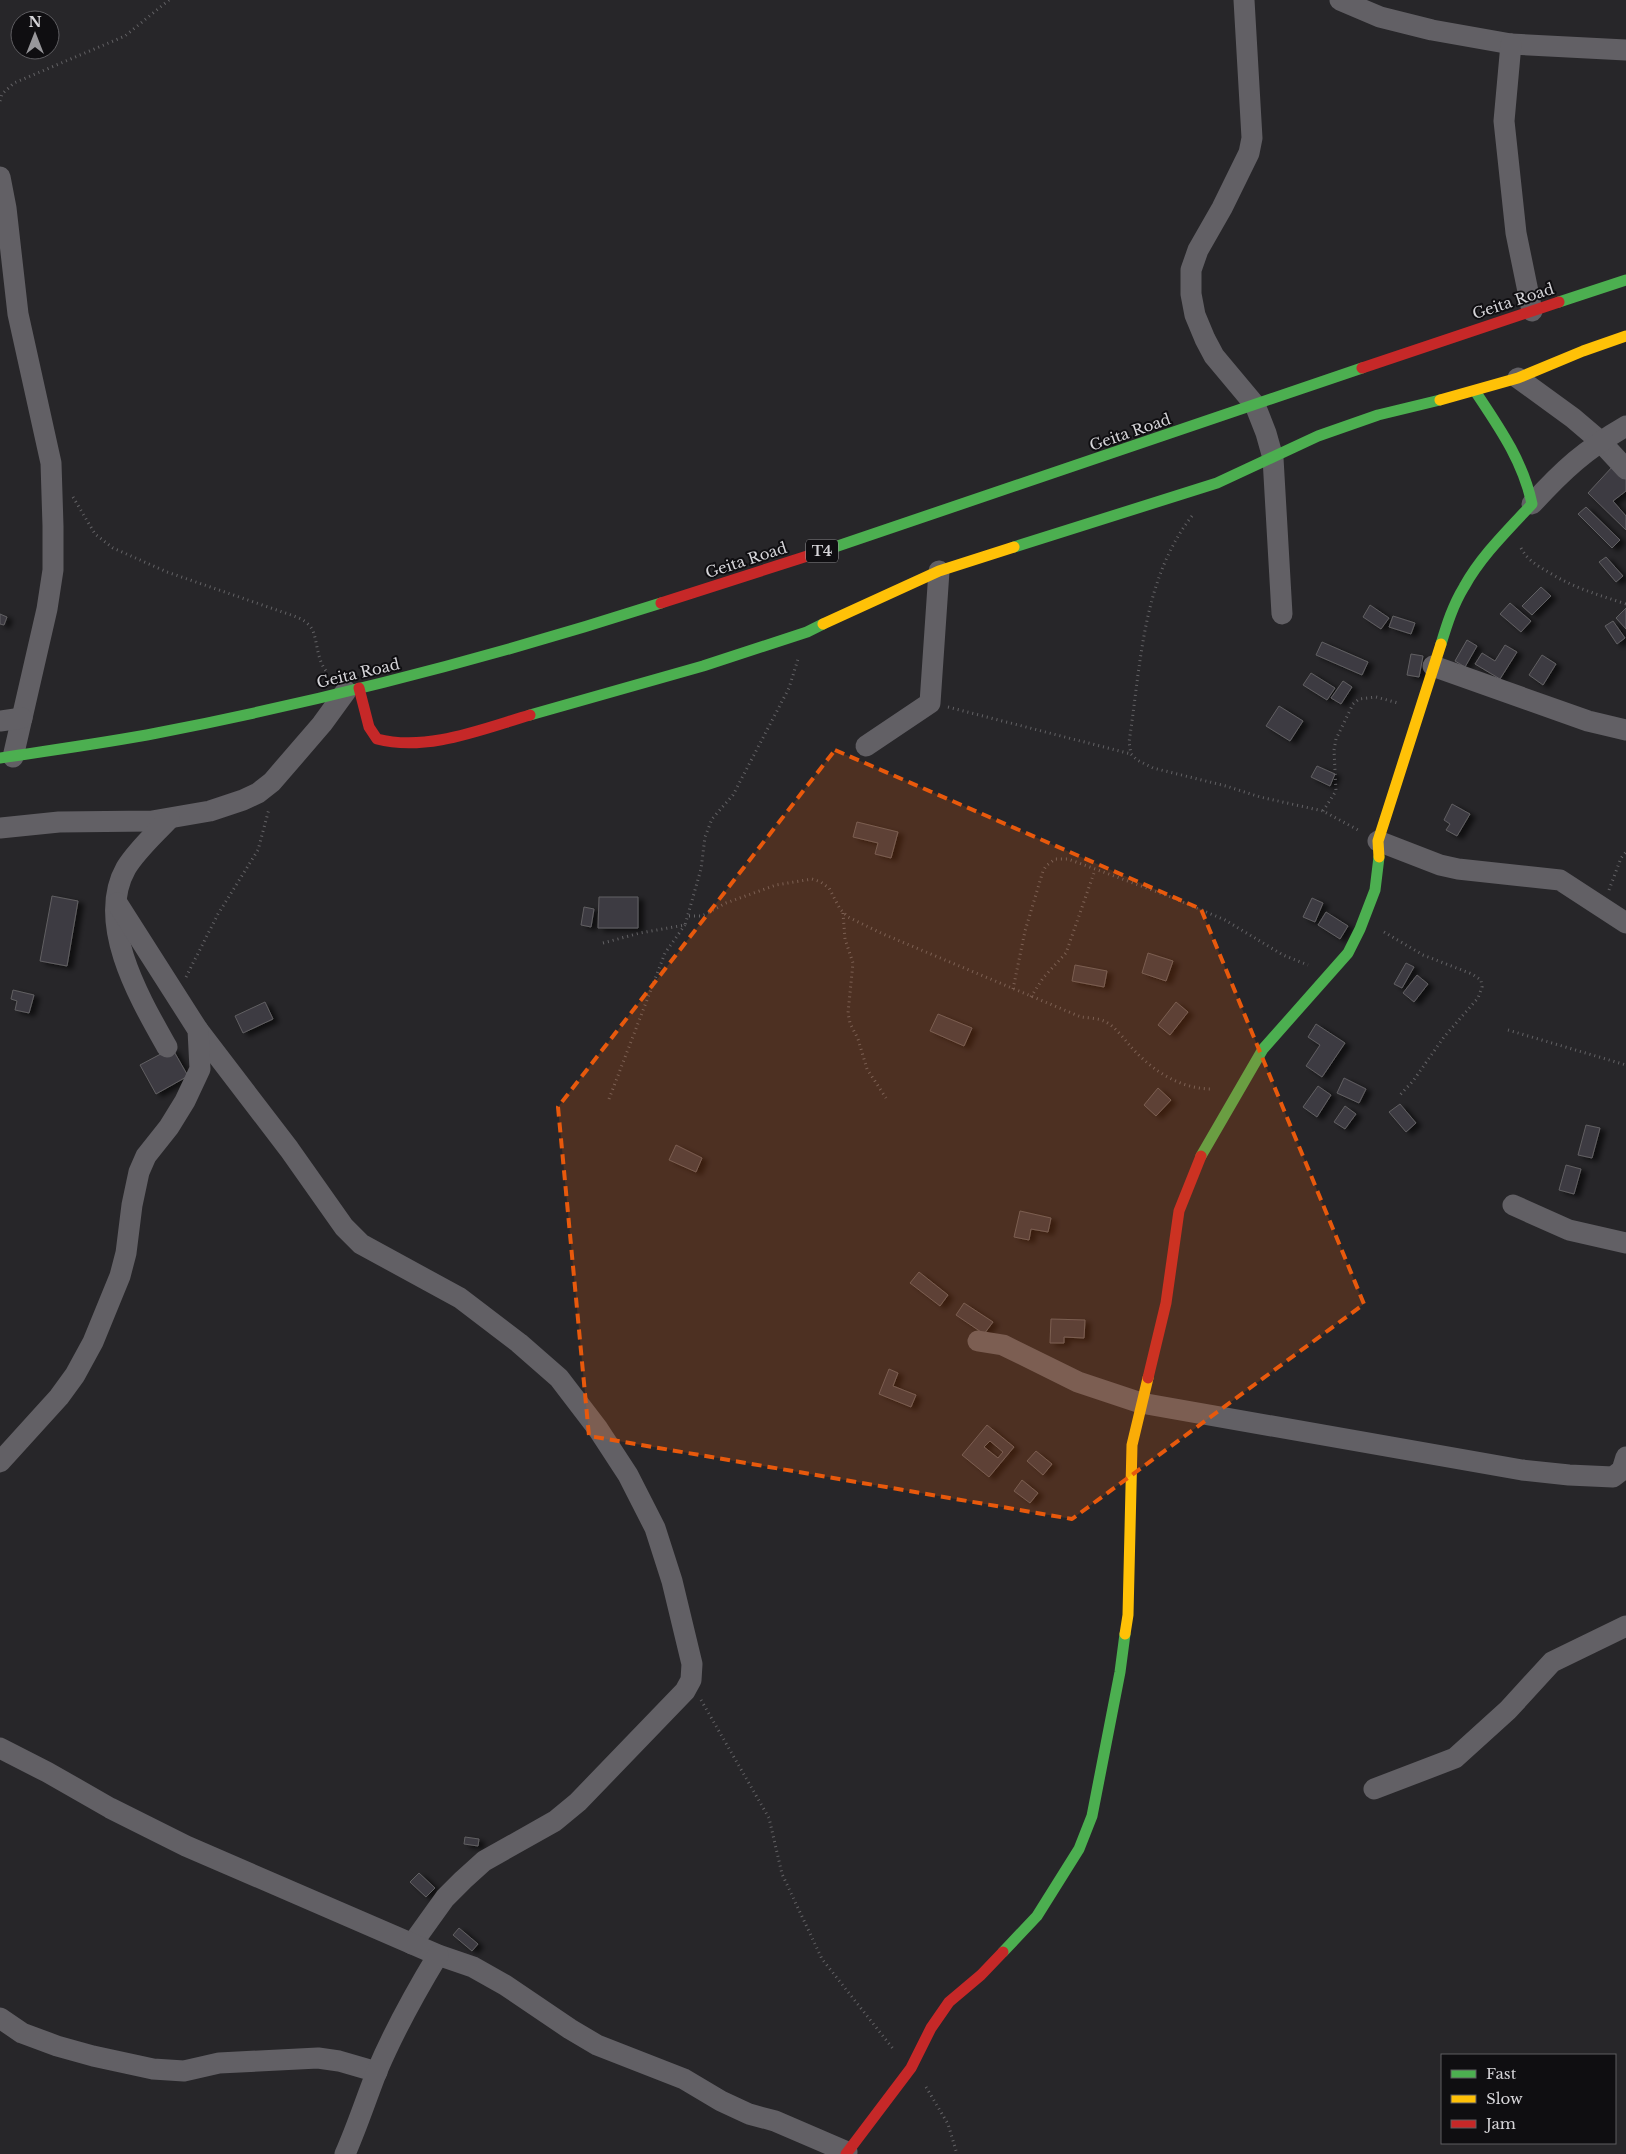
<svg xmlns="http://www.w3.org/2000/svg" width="1626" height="2154" viewBox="0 0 1626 2154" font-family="'Libre Baskerville',serif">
	<defs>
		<filter id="shadow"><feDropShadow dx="5.5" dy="3" stdDeviation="2.5" flood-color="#0009"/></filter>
	</defs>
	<rect width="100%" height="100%" fill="#272629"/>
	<g fill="#3e3a43" stroke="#616062" fill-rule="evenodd" filter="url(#shadow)">
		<path d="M1613,466L1626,478V491L1613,501L1626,516V530L1588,493Z"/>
		<path d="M1586,507L1620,540L1612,548L1578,514Z"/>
		<path d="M1606,557L1623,576L1616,582L1599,562Z"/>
		<path d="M1541,587L1551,596L1532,615L1522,606Z"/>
		<path d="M1510,603L1531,621L1521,632L1500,614Z"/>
		<path d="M1370,605L1389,618L1381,629L1363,617Z"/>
		<path d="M1626,608V629L1616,618Z"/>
		<path d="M0,614L7,617L4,625L0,624Z"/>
		<path d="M1393,616L1415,623L1411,634L1389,627Z"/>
		<path d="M1613,621L1625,638L1617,644L1605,626Z"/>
		<path d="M1467,640L1477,646L1465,667L1455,661Z"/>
		<path d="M1322,642L1368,662L1362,675L1316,655Z"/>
		<path d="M1505,645L1517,652L1500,679L1475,664L1482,653L1495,661Z"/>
		<path d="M1411,654L1423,656L1419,677L1407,675Z"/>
		<path d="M1542,655L1556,664L1543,685L1529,675Z"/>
		<path d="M1311,673L1335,688L1327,700L1303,685Z"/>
		<path d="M1343,681L1352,687L1341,704L1331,698Z"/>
		<path d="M1279,706L1303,721L1290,741L1266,726Z"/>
		<path d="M1317,766L1335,774L1330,786L1311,777Z"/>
		<path d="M1452,804L1470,814L1457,836L1446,830L1450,824L1444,820Z"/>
		<path d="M857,822L898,832L891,858L875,854L878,843L853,837Z"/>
		<path d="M52,896L78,901L67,966L40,961Z"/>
		<path d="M599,897H638V928H598Z"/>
		<path d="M1312,898L1323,903L1315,922L1303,917Z"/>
		<path d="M584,907L594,909L591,927L581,925Z"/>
		<path d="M1326,912L1348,926L1340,939L1318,925Z"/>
		<path d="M1148,953L1173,961L1166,981L1142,973Z"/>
		<path d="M1406,963L1414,967L1402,988L1394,984Z"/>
		<path d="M1075,965L1107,971L1104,987L1072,981Z"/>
		<path d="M1417,975L1428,984L1414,1002L1403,993Z"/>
		<path d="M13,990L34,995L29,1013L15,1010L17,1001L11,999Z"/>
		<path d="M265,1002L273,1019L243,1033L235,1016Z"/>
		<path d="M1176,1002L1188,1012L1170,1035L1158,1025Z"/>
		<path d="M938,1014L972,1028L964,1046L930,1031Z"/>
		<path d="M1316,1024L1345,1043L1322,1077L1306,1066L1320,1045L1308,1037Z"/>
		<path d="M172,1048L188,1076L156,1094L140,1065Z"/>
		<path d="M1344,1078L1366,1089L1359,1103L1337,1093Z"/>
		<path d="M1318,1086L1331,1095L1317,1117L1303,1107Z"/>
		<path d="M1158,1088L1171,1100L1156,1116L1144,1105Z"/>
		<path d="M1400,1104L1416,1123L1406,1132L1389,1112Z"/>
		<path d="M1345,1106L1356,1114L1345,1129L1334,1122Z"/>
		<path d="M1586,1125L1600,1128L1592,1158L1578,1155Z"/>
		<path d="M676,1145L702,1158L696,1172L669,1160Z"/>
		<path d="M1566,1165L1581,1169L1574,1194L1559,1190Z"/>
		<path d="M1020,1211L1051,1218L1048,1232L1031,1229L1029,1240L1014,1237Z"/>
		<path d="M919,1272L948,1295L940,1306L910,1283Z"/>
		<path d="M964,1303L993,1322L984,1334L956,1315Z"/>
		<path d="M1051,1319L1085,1320L1084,1338L1064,1337V1343H1050Z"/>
		<path d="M889,1369L898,1373L893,1386L916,1395L911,1407L879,1394Z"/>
		<path d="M987,1425L1014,1447L989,1477L962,1455ZM990,1441L1003,1452L998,1458L984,1447Z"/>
		<path d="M1036,1451L1052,1464L1043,1475L1027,1461Z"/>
		<path d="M1022,1480L1038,1493L1030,1503L1014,1491Z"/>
		<path d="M465,1837L479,1839L478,1846L464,1844Z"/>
		<path d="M419,1873L435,1888L426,1897L410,1882Z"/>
		<path d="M459,1928L478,1944L472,1951L453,1935Z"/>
	</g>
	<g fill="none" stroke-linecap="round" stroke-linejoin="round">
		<g stroke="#636265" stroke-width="3" stroke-dasharray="1 4" stroke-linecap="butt">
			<path d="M0,101L2,94L14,83L125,36L169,0"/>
			<path d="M73,497L95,534L113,548L167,572L294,616C299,618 304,620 308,624C319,633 314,657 327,672"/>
			<path d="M1192,516C1142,580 1141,665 1129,742L1131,754L1137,760L1153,768L1226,786L1260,797L1323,811L1358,830"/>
			<path d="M1521,548C1528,561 1538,566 1550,573C1574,588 1599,595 1626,604"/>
			<path d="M948,707L1131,754"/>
			<path d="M1323,811L1336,791L1334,750L1336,739L1353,704L1359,699L1376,697L1398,703"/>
			<path d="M1609,890L1621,858L1626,852"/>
			<path d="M843,913L845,939L853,963L848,1013L850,1023L858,1039L867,1069L886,1098"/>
			<path d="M689,916H702L726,903L776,885L812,879L821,882L829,888L840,909L848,917L883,934L1081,1017C1088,1018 1097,1018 1104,1021C1115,1026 1124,1039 1132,1048C1153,1071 1180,1089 1212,1089"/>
			<path d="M1384,932L1423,955L1472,974L1481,980L1482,987L1478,998L1444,1037L1413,1081L1399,1096"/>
			<path d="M603,943L640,933L685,925L701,869L705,837L712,819L733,795L789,688L798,659"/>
			<path d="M186,977L218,914L258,850L269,809"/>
			<path d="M1013,989L1025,931L1043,871L1046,866L1055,859H1068L1171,897L1225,920L1283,955L1308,965"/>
			<path d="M1031,997L1043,978L1066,953L1095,870"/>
			<path d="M1508,1030L1626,1065"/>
			<path d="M609,1099L665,953L685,925"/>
			<path d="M701,1700L769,1818L782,1874L822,1959L894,2050"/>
			<path d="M926,2087L948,2124L957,2154"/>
		</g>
		<g stroke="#626065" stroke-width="21">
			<path d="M1244,0L1252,138L1249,153L1222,208L1198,250L1191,270V294L1195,315L1205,339L1214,356L1255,405L1266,433L1273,458L1282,614"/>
			<path d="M1340,0L1380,17L1432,30L1511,44L1626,50"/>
			<path d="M1511,44L1504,121L1516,233L1532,311"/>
			<path d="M0,177L6,208L18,314L51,463L53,526V570L47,609L13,757"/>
			<path d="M1518,378L1573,418L1600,441L1626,469"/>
			<path d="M1532,504C1563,470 1586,449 1626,426"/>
			<path d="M1433,666L1588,721L1626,730"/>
			<path d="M0,721L22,718"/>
			<path d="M866,746L930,703L939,571"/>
			<path d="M0,828L59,822L152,821L210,811L243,800L258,793L272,782L322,724L346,691"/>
			<path d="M1378,841L1440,865L1458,869L1560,880L1626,923"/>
			<path d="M198,1030L289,1149L344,1227L361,1244L460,1298L519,1343L559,1378L598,1429L628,1475L655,1528L672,1581L692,1664L691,1680L685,1691L578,1802L555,1821L484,1861L463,1880L445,1898L412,1944"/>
			<path d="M167,1047C140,999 95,923 126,868C137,850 154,835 169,819"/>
			<path d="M1513,1205L1569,1230L1626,1243"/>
			<path d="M978,1341L1003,1345L1078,1382L1141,1403L1522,1470L1569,1475L1613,1477L1622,1470L1626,1457"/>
			<path d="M0,1462L59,1397L75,1375L93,1342L120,1276L126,1253L132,1205L139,1172L146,1156L169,1127L185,1101L200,1069L198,1030L117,903"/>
			<path d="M0,1748L47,1772L110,1808L186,1846L438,1955L473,1967L505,1985L570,2029L597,2045L684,2079L721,2101L749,2114L775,2121L847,2152"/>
			<path d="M1374,1789L1455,1758L1508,1710L1552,1662L1626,1626"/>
			<path d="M0,2018L22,2033L57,2046L93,2056L153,2069L184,2071L219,2063L318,2058L339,2061L377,2072"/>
			<path d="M345,2154C357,2127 366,2099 377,2071C394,2031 415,1993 438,1955"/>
		</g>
		<g stroke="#4caf50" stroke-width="11">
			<path d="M1559,302L1626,280"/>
			<path d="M1014,547L1217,483L1318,436L1378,415L1440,400"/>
			<path d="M823,551L1362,368"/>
			<path d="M1441,644C1447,624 1453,605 1464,587C1481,556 1508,530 1532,504C1523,461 1499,427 1475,391"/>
			<path d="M530,715L703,666L807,632L823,624"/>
			<path d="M0,758C52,750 105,743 157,733C327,700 496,656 661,603"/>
			<path d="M1201,1156L1263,1049L1348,953L1360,929L1375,890L1379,857"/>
			<path d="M1003,1952L1037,1916L1079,1849L1092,1816L1120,1672L1125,1634"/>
		</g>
		<g stroke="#ffc107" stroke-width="11">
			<path d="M1440,400L1518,378L1583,351L1626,336"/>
			<path d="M823,624L939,571L1014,547"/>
			<path d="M1379,857L1378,841L1441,644"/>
			<path d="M1125,1634L1128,1615L1132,1445L1148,1378"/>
		</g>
		<g stroke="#c62828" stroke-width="11">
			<path d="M1362,368L1559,302"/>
			<path d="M661,603L823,551"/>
			<path d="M359,688L369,727L377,739C427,752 482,729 530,715"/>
			<path d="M1148,1378L1166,1303L1179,1211L1201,1156"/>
			<path d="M846,2154L911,2068L931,2028L949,2002L981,1975L1003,1952"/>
		</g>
	</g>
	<path fill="#e8590c" fill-opacity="0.2" stroke="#e8590c" stroke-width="4" stroke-dasharray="10 6" stroke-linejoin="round" d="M835,750L1201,909L1364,1304L1072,1519L589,1436L558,1107Z"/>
	<g text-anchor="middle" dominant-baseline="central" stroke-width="4" stroke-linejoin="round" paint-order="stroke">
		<rect fill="#0f0e11" stroke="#9a999c" stroke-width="1" x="806" y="539.5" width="32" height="23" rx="4"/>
		<g font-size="14" font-weight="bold" fill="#d5d4d8">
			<text x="822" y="551">T4</text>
		</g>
		<g font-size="15" fill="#d5d4d8" stroke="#0f0e11">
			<text transform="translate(1513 301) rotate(-18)">Geita Road</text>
			<text transform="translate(1130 432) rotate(-19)">Geita Road</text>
			<text transform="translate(746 560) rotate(-18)">Geita Road</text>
			<text transform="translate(358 673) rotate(-13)">Geita Road</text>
		</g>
	</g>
	<rect x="1441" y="2054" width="175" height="90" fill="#0f0e11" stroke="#5e5d61"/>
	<rect x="1451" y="2070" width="25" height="8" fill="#4caf50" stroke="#5e5d61"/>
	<text x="1486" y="2079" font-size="15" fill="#d5d4d8">Fast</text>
	<rect x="1451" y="2095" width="25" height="8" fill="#ffc107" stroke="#5e5d61"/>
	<text x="1486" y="2104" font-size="15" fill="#d5d4d8">Slow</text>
	<rect x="1451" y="2120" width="25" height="8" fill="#c62828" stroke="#5e5d61"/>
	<text x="1486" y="2129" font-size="15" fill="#d5d4d8">Jam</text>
	<g transform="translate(35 35)"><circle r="24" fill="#0f0e11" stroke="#5e5d61"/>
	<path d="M0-4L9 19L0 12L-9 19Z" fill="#98979b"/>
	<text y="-8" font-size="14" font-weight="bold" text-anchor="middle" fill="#d5d4d8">N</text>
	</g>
</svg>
